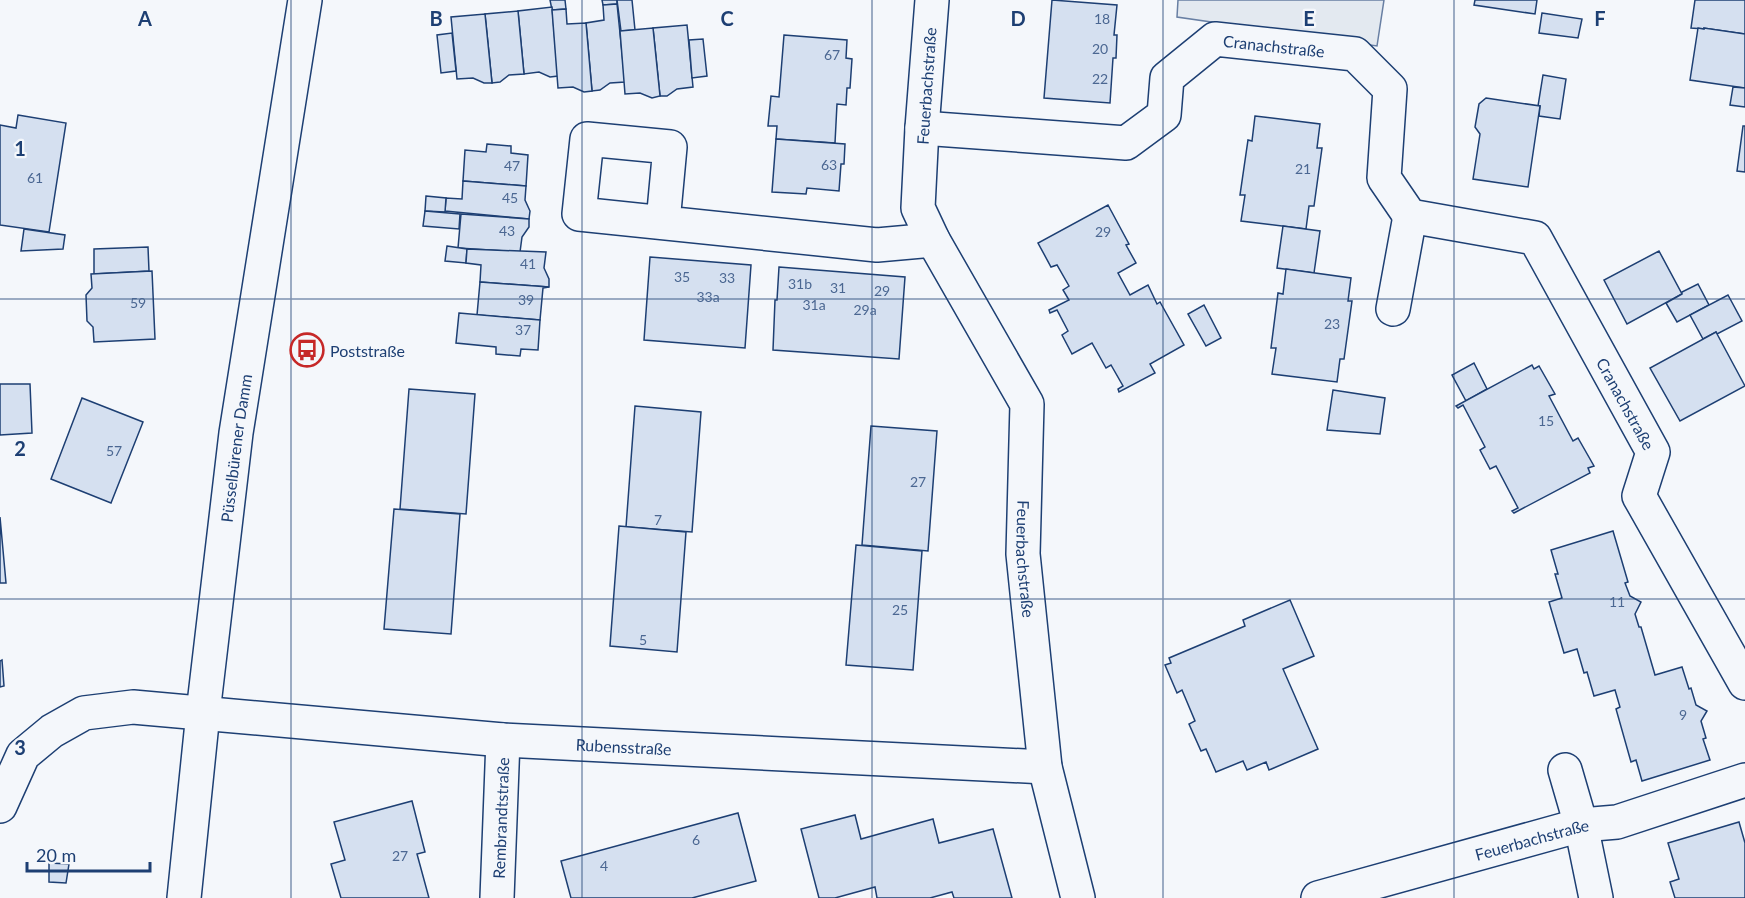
<svg xmlns="http://www.w3.org/2000/svg" width="1745" height="898" viewBox="0 0 1745 898" font-family="Lato,sans-serif">
	<rect width="100%" height="100%" fill="#f4f7fb"/>
	<path fill="#e3e9f0" stroke="#687fa3" stroke-width="1.5" d="M1178,0H1384L1377,46L1177,17Z"/>
	<g fill="#d5e0f0" stroke="#1d3f73" stroke-width="1.5">
		<path d="M550,0H565L566,9L552,10Z"/>
		<path d="M602,0H617V4L603,5Z"/>
		<path d="M617,0H632L635,30L621,31Z"/>
		<path d="M1052,0L1117,5L1114,35H1117L1116,58H1113L1110,103L1044,98Z"/>
		<path d="M1475,0H1537L1535,14L1474,5Z"/>
		<path d="M1695,0H1745V34L1704,28V29L1691,28Z"/>
		<path d="M617,4L625,82L610,83L600,90L592,91L586,23L604,20L603,5Z"/>
		<path d="M552,7L558,76L550,77L539,72L524,74L518,11Z"/>
		<path d="M566,9L567,24L586,23L592,91L584,92L573,87L558,88L552,10Z"/>
		<path d="M518,11L524,74L509,75L500,82L492,83L485,14Z"/>
		<path d="M1542,13L1582,19L1578,38L1539,33Z"/>
		<path d="M485,14L492,83H484L473,78L457,79L451,17Z"/>
		<path d="M687,25L693,87L677,89L667,96H660L653,28Z"/>
		<path d="M653,28L660,96L652,98L640,93L625,94L620,31Z"/>
		<path d="M1698,28L1704,29V28L1745,34V88L1690,80Z"/>
		<path d="M452,33L456,71L441,73L437,35Z"/>
		<path d="M784,35L847,40L846,58L852,59L850,88H847L846,105L837,104L835,143L776,139L777,126H768L771,96L779,97Z"/>
		<path d="M703,39L707,76L692,78L689,40Z"/>
		<path d="M1543,75L1566,79L1560,119L1539,116L1540,106H1538Z"/>
		<path d="M1733,87L1745,88V107L1730,105Z"/>
		<path d="M1486,98L1540,106L1528,187L1473,179L1480,134L1475,127L1479,104Z"/>
		<path d="M18,115L66,123L49,232L0,225V125L16,128Z"/>
		<path d="M1255,116L1320,124L1317,148H1322L1314,206H1309L1306,229L1241,221L1245,195H1240L1248,140L1252,141Z"/>
		<path d="M1743,126H1745V172L1737,171Z"/>
		<path d="M776,139L845,144L844,164H841L839,191L807,188L806,194L772,192Z"/>
		<path d="M487,144L511,146V153L528,155L526,186L463,181L465,150L486,152Z"/>
		<path d="M463,181L526,186L525,200L530,211L529,219L445,211L446,198L462,199Z"/>
		<path d="M426,196L446,198L445,212L425,211Z"/>
		<path d="M1108,205L1129,244L1126,245L1136,263L1118,273L1130,295L1148,285L1157,304L1160,302L1184,345L1150,364L1155,373L1119,392L1118,389L1123,386L1111,365L1106,368L1092,343L1072,354L1062,335L1068,331L1057,310L1050,313L1049,310L1069,300L1063,290L1069,286L1057,265L1051,267L1038,243Z"/>
		<path d="M425,211L460,214L459,229L423,226Z"/>
		<path d="M461,214L529,219V227L522,237L520,252L458,248Z"/>
		<path d="M1283,226L1320,231L1314,273L1277,268Z"/>
		<path d="M24,229L65,235L63,249L21,251Z"/>
		<path d="M447,246L467,249L466,263L445,261Z"/>
		<path d="M148,247L149,271L94,274V249Z"/>
		<path d="M467,249L546,252L544,268L549,279V287L480,282L481,265L466,263Z"/>
		<path d="M1659,251L1682,294L1627,324L1604,280Z"/>
		<path d="M650,257L751,265L745,348L644,340Z"/>
		<path d="M779,267L905,277L899,359L773,350L775,300H777Z"/>
		<path d="M1286,269L1351,278L1348,301H1352L1344,359H1340L1337,382L1272,374L1276,348H1271L1278,293L1283,294Z"/>
		<path d="M152,271L155,339L94,342L93,327L87,321L86,295L92,288L91,274Z"/>
		<path d="M480,282L549,287L543,288L540,320L477,315Z"/>
		<path d="M1698,284L1709,305L1677,322L1666,303L1682,294V292Z"/>
		<path d="M1728,295L1742,321L1717,334L1716,332L1703,339L1690,315Z"/>
		<path d="M1204,305L1221,338L1206,346L1188,314Z"/>
		<path d="M459,313L540,320L538,350L521,349L520,356L496,354V347L456,343Z"/>
		<path d="M1716,332L1745,386L1680,421L1650,368Z"/>
		<path d="M1474,363L1487,389L1466,401L1452,375Z"/>
		<path d="M1532,365L1534,369L1539,366L1555,394L1549,396L1573,441L1578,438L1594,466L1588,468L1590,473L1514,513L1512,511L1518,508L1496,466L1490,469L1480,450L1485,447L1463,405L1458,408L1456,406Z"/>
		<path d="M0,384H30L32,433L0,435Z"/>
		<path d="M409,389L475,394L466,514L400,509Z"/>
		<path d="M1333,390L1385,398L1380,434L1327,430Z"/>
		<path d="M82,398L143,422L111,503L51,479Z"/>
		<path d="M635,406L701,412L692,532L626,527Z"/>
		<path d="M871,426L937,431L928,551L862,545Z"/>
		<path d="M394,509L460,514L451,634L384,629Z"/>
		<path d="M0,517L6,583H0Z"/>
		<path d="M619,526L686,532L677,652L610,646Z"/>
		<path d="M1613,531L1628,582L1625,583L1630,596L1641,602L1635,614L1639,627H1641L1655,675L1682,667L1689,689L1691,688L1696,705L1707,711L1701,721L1706,738L1703,739L1710,760L1642,781L1636,760L1631,762L1616,709L1620,707L1615,690L1594,696L1587,672L1584,673L1577,649L1564,653L1549,602L1562,598L1555,574H1558L1551,550Z"/>
		<path d="M856,545L922,551L913,670L846,665Z"/>
		<path d="M1290,600L1314,656L1283,669L1318,749L1269,770L1266,762L1247,770L1243,761L1216,772L1206,749L1201,751L1189,724L1195,721L1182,690L1177,693L1165,665L1171,663L1169,658L1245,626L1243,620Z"/>
		<path d="M2,660L4,686L0,687V661Z"/>
		<path d="M412,801L425,852L417,854L429,898H341L331,864L345,860L334,822Z"/>
		<path d="M738,813L756,881L692,898H571L561,861Z"/>
		<path d="M855,815L861,839L933,819L939,843L993,829L1012,898H954L952,892L930,898H877L875,887L835,898H819L801,829Z"/>
		<path d="M1739,822L1745,843V898H1675L1670,882L1679,879L1668,843Z"/>
		<path d="M49,863L69,864L66,883L49,882Z"/>
	</g>
	<g fill="none" stroke-linecap="round" stroke-linejoin="round">
		<defs>
			<g id="minor">
				<path id="s1" d="M932,0L922,128L918,208L933,240L1027,404L1023,554L1045,767L1078,898"/>
				<path id="s2" d="M922,128L1126,143L1164,115L1167,78L1215,39L1355,54L1390,89L1384,178L1410,216L1535,238L1653,452L1639,496L1745,683"/>
				<path d="M663,222L670,147L587,139L579,214L877,245L933,240"/>
				<path d="M1393,309L1410,216"/>
				<path d="M1565,770L1581,825L1596,898"/>
				<path id="s3" d="M0,806L23,755L52,731L84,713L133,707L503,740L1045,767"/>
				<path id="s4" d="M497,898L503,740"/>
				<path id="s5" d="M1318,898L1581,825L1617,822L1745,780"/>
			</g>
			<g id="major">
				<path id="s6" d="M184,898L203,713L236,433L305,0"/>
			</g>
		</defs>
		<use href="#minor" stroke="#1d3f73" stroke-width="36"/>
		<use href="#major" stroke="#1d3f73" stroke-width="36"/>
		<use href="#minor" stroke="#f4f7fb" stroke-width="33"/>
		<use href="#major" stroke="#f4f7fb" stroke-width="33"/>
	</g>
	<path fill="none" stroke="#1d3f73" stroke-width="1.5" stroke-opacity="0.55" d="M291,0V898M582,0V898M872,0V898M1163,0V898M1454,0V898M0,299H1745M0,599H1745"/>
	<defs>
		<symbol id="bus-ring" viewBox="-11 -11 22 22"><circle r="9.5" fill="#f4f7fb" stroke="#c62828" stroke-width="1.5"/><path d="M-5-6H5V4H4V6H2V4H-2V6H-4V4H-5ZM-3.5-4V0h7V-4ZM-3.5 1.2v1.5H-2V1.2ZM2 1.2v1.5H3.5V1.2Z" fill="#c62828"/></symbol>
	</defs>
	<g fill-rule="evenodd">
		<use href="#bus-ring" x="288" y="331" width="38" height="38"/>
	</g>
	<g text-anchor="middle" dominant-baseline="central" stroke-width="4.5" stroke-linejoin="round" paint-order="stroke">
		<g font-size="14" fill="#4b6792">
			<text x="1102" y="18">18</text>
			<text x="1100" y="48">20</text>
			<text x="832" y="54">67</text>
			<text x="1100" y="78">22</text>
			<text x="829" y="164">63</text>
			<text x="512" y="165">47</text>
			<text x="1303" y="168">21</text>
			<text x="35" y="177">61</text>
			<text x="510" y="197">45</text>
			<text x="507" y="230">43</text>
			<text x="1103" y="231">29</text>
			<text x="528" y="263">41</text>
			<text x="682" y="276">35</text>
			<text x="727" y="277">33</text>
			<text x="800" y="283">31b</text>
			<text x="838" y="287">31</text>
			<text x="882" y="290">29</text>
			<text x="708" y="296">33a</text>
			<text x="526" y="299">39</text>
			<text x="138" y="302">59</text>
			<text x="814" y="304">31a</text>
			<text x="865" y="309">29a</text>
			<text x="1332" y="323">23</text>
			<text x="523" y="329">37</text>
			<text x="1546" y="420">15</text>
			<text x="114" y="450">57</text>
			<text x="918" y="481">27</text>
			<text x="658" y="519">7</text>
			<text x="1617" y="601">11</text>
			<text x="900" y="609">25</text>
			<text x="643" y="639">5</text>
			<text x="1683" y="714">9</text>
			<text x="696" y="839">6</text>
			<text x="400" y="855">27</text>
			<text x="604" y="865">4</text>
		</g>
		<g font-size="16" fill="#1d3f73" stroke="#f4f7fb">
			<text stroke="none"><textPath href="#s2" startOffset="410">Cranachstraße</textPath></text>
			<text transform="translate(926 86) rotate(-86)">Feuerbachstraße</text>
			<text stroke="none"><textPath href="#s2" startOffset="992">Cranachstraße</textPath></text>
			<text stroke="none"><textPath href="#s6" startOffset="453">Püsselbürener Damm</textPath></text>
			<text stroke="none"><textPath href="#s1" startOffset="588">Feuerbachstraße</textPath></text>
			<text stroke="none"><textPath href="#s3" startOffset="672">Rubensstraße</textPath></text>
			<text stroke="none"><textPath href="#s4" startOffset="80">Rembrandtstraße</textPath></text>
			<text stroke="none"><textPath href="#s5" startOffset="222">Feuerbachstraße</textPath></text>
		</g>
		<g font-size="16" fill="#1d3f73" stroke="#f4f7fb" text-anchor="start">
			<text x="330" y="350">Poststraße</text>
		</g>
	</g>
	<g font-size="20" text-anchor="middle" font-weight="bold" fill="#1d3f73" stroke="#f4f7fb" stroke-width="4.5" stroke-linejoin="round" paint-order="stroke">
		<text x="145" y="26">A</text>
		<text x="436" y="26">B</text>
		<text x="727" y="26">C</text>
		<text x="1018" y="26">D</text>
		<text x="1309" y="26">E</text>
		<text x="1600" y="26">F</text>
		<text x="20" y="156">1</text>
		<text x="20" y="456">2</text>
		<text x="20" y="755">3</text>
	</g>
	<path d="M27 862v9h123v-9" fill="none" stroke="#1d3f73" stroke-width="3"/>
	<text x="36" y="862" font-size="18" fill="#1d3f73" stroke="#f4f7fb" stroke-width="4.5" paint-order="stroke">20 m</text>
</svg>
